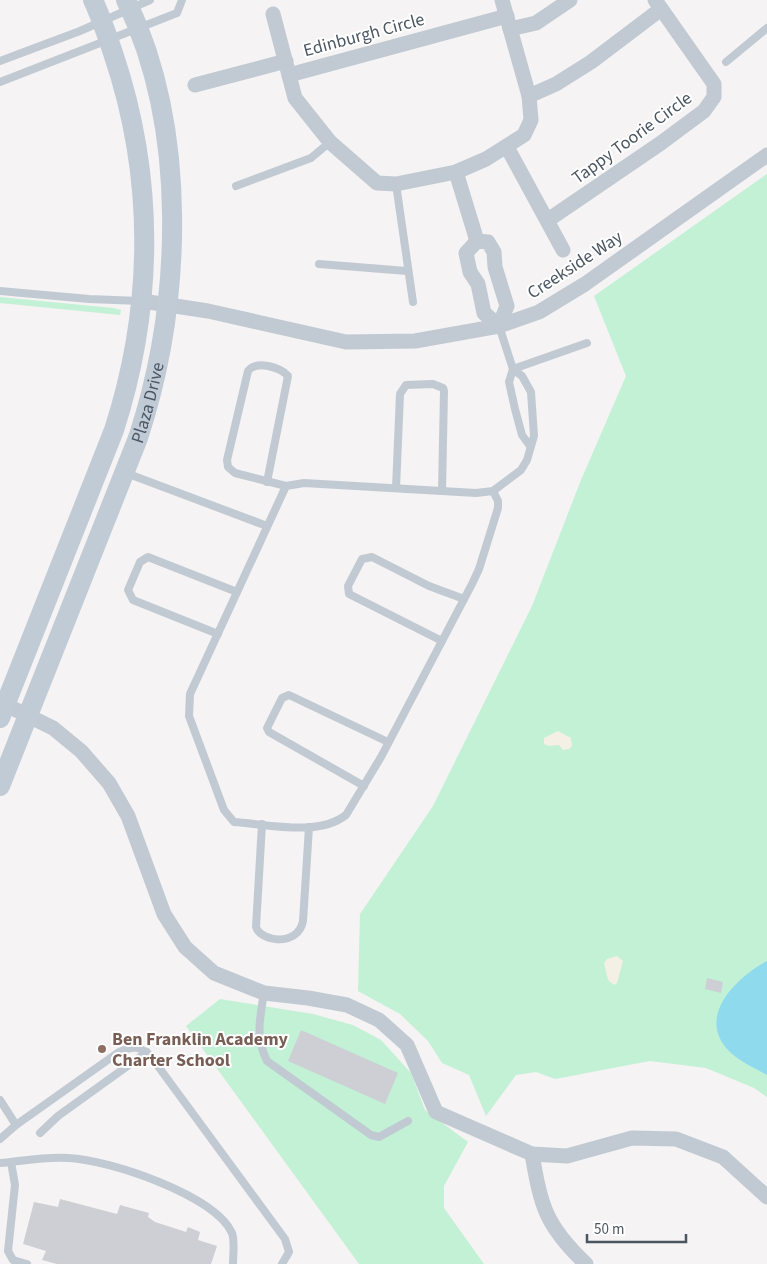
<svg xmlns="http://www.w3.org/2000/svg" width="767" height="1264" viewBox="0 0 767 1264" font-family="'Source Sans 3',sans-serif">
	<rect width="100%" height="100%" fill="#f5f3f3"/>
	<g fill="#c3f1d5">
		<path d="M767,174V1097L754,1088L706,1068L650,1061L555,1079L536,1072L516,1075L486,1116L469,1075L442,1063L428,1041L400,1014L358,991L360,914L433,806L532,606L581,480L626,376L594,296Z"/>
		<path d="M0,297L113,308L121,310L120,315L0,303Z"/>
		<path d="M220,999L313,1014L353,1025L381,1040L411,1073L425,1110L468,1142L444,1186V1208L484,1264H359L186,1026Z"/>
	</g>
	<g fill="#f5f0e5">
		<path d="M558,731L571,738L572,746L569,749L563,750L559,745L549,746L544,744V738Z"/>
		<path d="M617,956L623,961L617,983L614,985L608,980L604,963L607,959Z"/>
	</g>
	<path fill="#90daee" d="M767,961V1075C755,1068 740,1062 730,1052C695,1018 735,978 767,961Z"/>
	<g fill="#cdcfd5">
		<path d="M707,978L723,982L721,993L705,989Z"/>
		<path d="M301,1030L398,1073L385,1104L288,1061Z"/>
		<path d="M60,1199L117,1214L120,1205L149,1213L148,1217L155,1222L186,1232L188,1227L200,1232L198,1240L217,1246L211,1264H57L42,1260L46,1251L23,1244L34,1202L58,1207Z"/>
	</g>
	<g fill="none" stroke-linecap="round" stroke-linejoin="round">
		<g stroke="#c1cad2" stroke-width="8">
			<path d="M0,61L80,31L150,0"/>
			<path d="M726,62L767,28"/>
			<path d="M0,82L177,13L182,0"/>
			<path d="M396,184L413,302"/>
			<path d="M236,186L311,158L330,142"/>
			<path d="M319,264L407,271"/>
			<path d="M0,291L89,299L140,301"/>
			<path d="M499,326L513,369L509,382L515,409L522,435L530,446"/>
			<path d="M513,369L587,343"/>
			<path d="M126,473L267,526"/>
			<path d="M267,482L288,376C280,367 256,360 248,371L227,460L228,467L235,473L286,486"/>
			<path d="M396,488L400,394L406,385L433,384L443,388L444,391L442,491"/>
			<path d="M493,491L498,501V508L479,569L472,584L381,757L346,815C318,837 268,824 234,822L224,810L189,716L190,694L286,486L304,483L476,493L493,491L521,470L527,460L534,436L531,392L522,376L513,369"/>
			<path d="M218,634L133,600L128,590L140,562L148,557L237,592"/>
			<path d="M442,641L349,594L348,586L362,559L372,557L429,586L464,599"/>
			<path d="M364,786L269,732L267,728L282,698L289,695L388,742"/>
			<path d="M262,824L256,927C261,942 298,947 303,921L309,827"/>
			<path d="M264,993C260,1018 255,1037 267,1061L371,1135L379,1137L408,1121"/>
			<path d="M0,1100L16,1125"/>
			<path d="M40,1133L58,1116L147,1052"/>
			<path d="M0,1139L16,1125L119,1052C134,1045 141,1046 152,1058L285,1239L289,1252L282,1264"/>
			<path d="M11,1162L15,1185L8,1251L13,1260L27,1264"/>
			<path d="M0,1163C23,1161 46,1156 69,1158C109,1160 215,1195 232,1233C235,1241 233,1255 233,1264"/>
		</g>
		<g stroke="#c1cad2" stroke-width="15">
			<path d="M273,14L295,98L330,142L377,183L396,184L456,172L486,159L524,135L531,120L529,96L502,0"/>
			<path d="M510,29L536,23L570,0"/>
			<path d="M289,75L507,16"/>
			<path d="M195,85L286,61"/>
			<path d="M529,96L556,84L591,62L661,9"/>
			<path d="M507,147L563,250"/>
			<path d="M456,172L477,241"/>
			<path d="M548,220L661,143L704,111L714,97V84L655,0"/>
			<path d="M477,241L488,242L494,252L495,267L507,306L499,326L484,313L478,284L470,272L466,253Z"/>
			<path d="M142,301L208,311L346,342L415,341L499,326L539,312L585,284L767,155"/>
			<path d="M6,705L53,728L81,751L109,783L128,816L164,914L185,947L214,973L264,993L308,998L347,1005L379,1020L407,1045L436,1112L532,1154L567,1156L632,1138L676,1139L723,1157L767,1197"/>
			<path d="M532,1154C541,1207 546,1226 586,1264"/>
		</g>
		<g stroke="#c1cbd6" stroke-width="20">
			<path d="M0,718L114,430C154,306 155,177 113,53C107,35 101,17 93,0"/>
			<path id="s1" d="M0,786L138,438C182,304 189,130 126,0"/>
		</g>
	</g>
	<circle fill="#8d6e63" stroke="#fff" stroke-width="2" cx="102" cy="1049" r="5"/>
	<g text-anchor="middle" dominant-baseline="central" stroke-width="4" stroke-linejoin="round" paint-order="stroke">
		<g font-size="18" fill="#4a5661" stroke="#fff">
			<text transform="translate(364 35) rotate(-15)">Edinburgh Circle</text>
			<text transform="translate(632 138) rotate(-36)">Tappy Toorie Circle</text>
			<text transform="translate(575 265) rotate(-33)">Creekside Way</text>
			<text stroke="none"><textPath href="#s1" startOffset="411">Plaza Drive</textPath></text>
		</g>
		<g font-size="18" font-weight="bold" fill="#785e54" stroke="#fff" text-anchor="start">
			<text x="112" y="1039">Ben Franklin Academy<tspan x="112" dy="21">Charter School</tspan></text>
		</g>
	</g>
	<path d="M587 1234v8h99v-8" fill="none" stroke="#4a5661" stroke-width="2.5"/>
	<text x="594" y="1234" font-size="15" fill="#4a5661" stroke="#ffffff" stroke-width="4" paint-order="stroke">50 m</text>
</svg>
